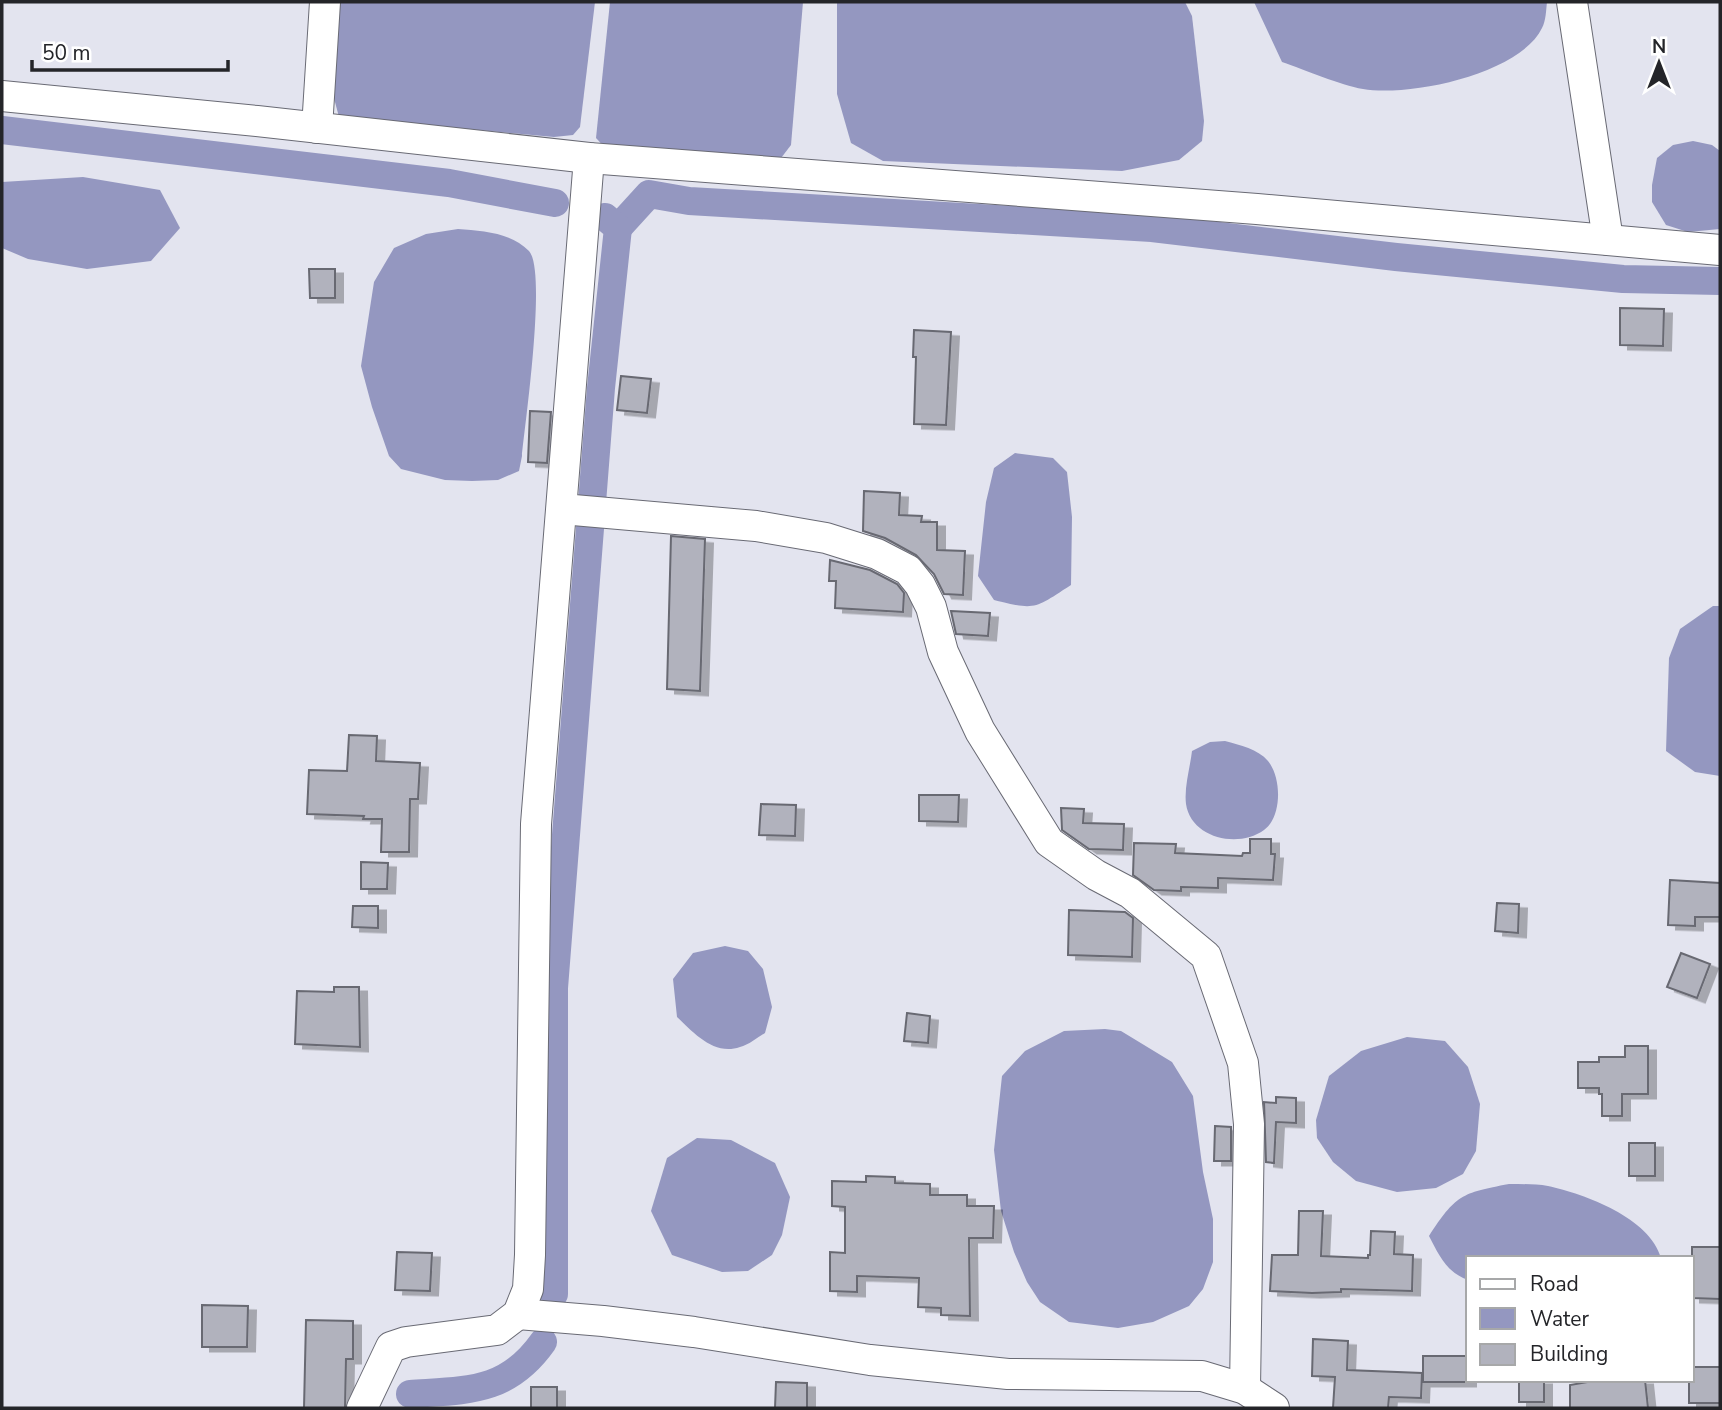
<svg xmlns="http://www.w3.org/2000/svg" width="1722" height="1410" viewBox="0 0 1722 1410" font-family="'Nunito Sans',sans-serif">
	<defs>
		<filter id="shadow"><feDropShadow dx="8" dy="4.5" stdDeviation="0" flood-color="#0004"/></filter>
	</defs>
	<rect width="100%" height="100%" fill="#e3e4ef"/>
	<g fill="#9497c0">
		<path d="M334,2H595L580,127L573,135L554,137L339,117L327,72Z"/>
		<path d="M610,2H803L791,145L778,162L609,152L596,138Z"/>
		<path d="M837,2H1185L1192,16L1204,121L1202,141L1179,160L1122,171L883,161L851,143L837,94Z"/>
		<path d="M1254,2H1547C1546,10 1546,21 1542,28C1520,74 1409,97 1363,89C1340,85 1305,70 1282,62Z"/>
		<path d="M1693,141L1712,145L1720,151V229L1688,232L1666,225L1652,202V185L1657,158L1673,145Z"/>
		<path d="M83,177L160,190L180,228L151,261L87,269L28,259L2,248V182Z"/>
		<path d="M458,229C482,231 510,232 529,251C547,271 525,424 522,456L519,471L498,480L472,481L445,480L401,469L389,456L372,407L361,366L374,282L394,248L426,234Z"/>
		<path d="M1015,453L1053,458L1067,472L1072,517L1071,585C1035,608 1037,611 994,600L978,576L986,502L994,468Z"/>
		<path d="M1713,606H1720V776L1695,772L1666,751L1669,658L1680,629Z"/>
		<path d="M1225,741C1240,745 1258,749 1268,761C1282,778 1282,817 1264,830C1238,849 1191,838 1186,804C1184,787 1190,768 1192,751L1210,742Z"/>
		<path d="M725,946L748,951L763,969L772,1007L765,1033C758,1037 749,1045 740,1047C714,1056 694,1033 677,1017L673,979L693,953Z"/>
		<path d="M1105,1029L1121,1031L1172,1062L1193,1096L1203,1172L1213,1219V1262L1203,1289L1189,1306L1153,1322L1118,1328L1069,1322L1040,1302L1027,1282L1014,1252L1001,1211L994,1150L1002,1076L1025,1051L1064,1031Z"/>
		<path d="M1407,1037L1445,1041L1468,1067L1480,1104L1476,1151L1463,1174L1436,1188L1397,1192L1356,1181L1333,1162L1317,1138L1316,1120L1329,1076L1361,1051Z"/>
		<path d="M697,1138L731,1140L775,1163L790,1197L782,1235L772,1255L748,1271L722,1272L672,1255L651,1211L667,1158Z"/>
		<path d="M1509,1184C1522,1184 1536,1184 1548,1186C1585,1194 1650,1218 1661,1258H1468V1280C1446,1272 1439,1255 1429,1236C1456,1195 1461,1193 1509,1184Z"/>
	</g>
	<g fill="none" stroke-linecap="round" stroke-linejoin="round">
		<g stroke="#9497c0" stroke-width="28">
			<path d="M2,130L449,183L555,203"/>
			<path d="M618,228L649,194L689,201L1152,228L1396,257L1623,279L1720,281"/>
			<path d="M554,1294V988L601,388L618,228L605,217"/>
			<path d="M410,1394C467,1390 507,1393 543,1342"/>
		</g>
	</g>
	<g fill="#b1b2bd" stroke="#686972" stroke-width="2" filter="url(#shadow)">
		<path d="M309,269H335V298H310Z"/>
		<path d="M1620,308L1664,309L1663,346L1620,345Z"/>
		<path d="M914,330L951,332L946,425L914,424L916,357H913Z"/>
		<path d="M621,376L651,379L647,413L617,410Z"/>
		<path d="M530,411L551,412L547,463L528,462Z"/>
		<path d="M864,491L900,493L899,515L922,516L921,522H937V550L965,551L963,595L944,594L934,574L916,555L885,538L863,531Z"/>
		<path d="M671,536L705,539L700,691L667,689Z"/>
		<path d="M830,560L870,570L897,584L904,593L903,612L835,608L836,581H829Z"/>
		<path d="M951,611L990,613L988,636L956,634Z"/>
		<path d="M349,735L377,736L376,761L420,763L418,799H410L409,852H381L382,819H363L364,816L307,814L309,770L347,771Z"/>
		<path d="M919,795H959L958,822L919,821Z"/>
		<path d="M761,804L796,805L795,836L759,835Z"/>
		<path d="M1061,808L1084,809L1083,823L1124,824L1123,850L1089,849L1062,830Z"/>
		<path d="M1250,839H1271V854H1275L1273,880L1218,878V888L1181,887V891L1154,890L1133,875L1134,843L1176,844L1175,853L1242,856L1243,853H1250Z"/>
		<path d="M361,862L388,863L387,889H361Z"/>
		<path d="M1670,880L1720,883V917H1695V926L1668,925Z"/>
		<path d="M1497,903L1519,904L1518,933L1495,931Z"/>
		<path d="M353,906H378V928L352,927Z"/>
		<path d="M1069,910L1125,912L1133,918L1132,957L1068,955Z"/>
		<path d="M1681,953L1710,964L1697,998L1667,987Z"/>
		<path d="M334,987H359L360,1047L295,1044L297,991L334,992Z"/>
		<path d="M907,1013L930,1016L928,1043L904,1041Z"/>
		<path d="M1625,1046H1648V1094H1622V1116H1602V1094H1599V1088H1578V1062H1599V1057H1625Z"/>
		<path d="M1276,1097L1296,1098V1123L1276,1122L1274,1163L1266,1162L1264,1102L1276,1103Z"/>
		<path d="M1215,1126L1231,1127V1161H1214Z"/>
		<rect x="1629" y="1143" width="26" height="33"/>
		<path d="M866,1176L895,1177V1183L930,1184V1195H967V1206H994L993,1238H969L970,1316L941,1315V1308L918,1307L919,1278L857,1276V1292L830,1291V1252L845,1253V1207L832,1206V1181L866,1182Z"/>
		<path d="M1299,1211H1323L1321,1256L1368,1258V1255H1370L1371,1231L1395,1232L1394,1254L1413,1255L1412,1291L1341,1289V1292L1312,1293L1270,1291L1272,1255H1298Z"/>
		<path d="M1692,1247H1720V1299L1692,1298Z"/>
		<path d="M397,1252L432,1253L430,1291L395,1290Z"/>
		<path d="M202,1305L248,1306L247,1347H202Z"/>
		<path d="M306,1320L353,1321V1359H346L345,1408H304Z"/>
		<path d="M1313,1339L1348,1341L1347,1370L1422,1373L1421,1398L1389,1397L1388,1408H1333L1335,1377L1312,1376Z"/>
		<rect x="1423" y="1356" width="45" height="26"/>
		<path d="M1692,1367H1720V1403H1689V1380H1692Z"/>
		<rect x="1519" y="1380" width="25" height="22"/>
		<path d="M1599,1380H1645L1648,1408H1570V1385Z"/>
		<path d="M776,1382L807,1383V1408H775Z"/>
		<rect x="531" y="1387" width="26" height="21"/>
	</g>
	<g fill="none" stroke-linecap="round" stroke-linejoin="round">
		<defs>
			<g id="street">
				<path d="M1572,2L1608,240"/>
				<path d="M2,96L257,121L589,158L1257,209L1720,250"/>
				<path d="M317,128L325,2"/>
				<path d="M562,509L756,526L826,538L877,554L908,570L920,585L931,607L943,652L980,731L1049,842L1096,875L1130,893L1206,956L1243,1063L1249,1124L1245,1389"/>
				<path d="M518,1314L603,1321L694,1332L870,1360L1008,1374L1202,1376L1245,1389L1274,1408"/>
				<path d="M362,1408L391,1347L406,1342L497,1330L518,1314L528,1289L530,1255L536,824L589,158"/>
			</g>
		</defs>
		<use href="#street" stroke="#696a74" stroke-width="32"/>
		<use href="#street" stroke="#fff" stroke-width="30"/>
	</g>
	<rect width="1722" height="1410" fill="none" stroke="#242529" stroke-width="7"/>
	<rect x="1466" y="1256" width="228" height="126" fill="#ffffff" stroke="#a7a8a9" stroke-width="2"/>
	<rect x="1480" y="1279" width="35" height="10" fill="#ffffff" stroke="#a7a8a9" stroke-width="2"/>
	<text x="1530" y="1291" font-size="21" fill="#242529">Road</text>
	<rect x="1480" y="1308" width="35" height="21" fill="#9497c0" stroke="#a7a8a9" stroke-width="2"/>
	<text x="1530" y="1326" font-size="21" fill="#242529">Water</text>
	<rect x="1480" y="1344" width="35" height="21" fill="#b1b2bd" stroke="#a7a8a9" stroke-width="2"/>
	<text x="1530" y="1361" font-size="21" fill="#242529">Building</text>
	<g transform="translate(1659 63)" stroke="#ffffff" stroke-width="5" paint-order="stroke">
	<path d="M0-5L12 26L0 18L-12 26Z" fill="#242529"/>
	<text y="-10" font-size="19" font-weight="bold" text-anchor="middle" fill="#242529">N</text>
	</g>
	<path d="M32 60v10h196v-10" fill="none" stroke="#242529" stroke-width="3.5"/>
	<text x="42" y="60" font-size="21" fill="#242529" stroke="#ffffff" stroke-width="5" paint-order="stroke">50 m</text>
</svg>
